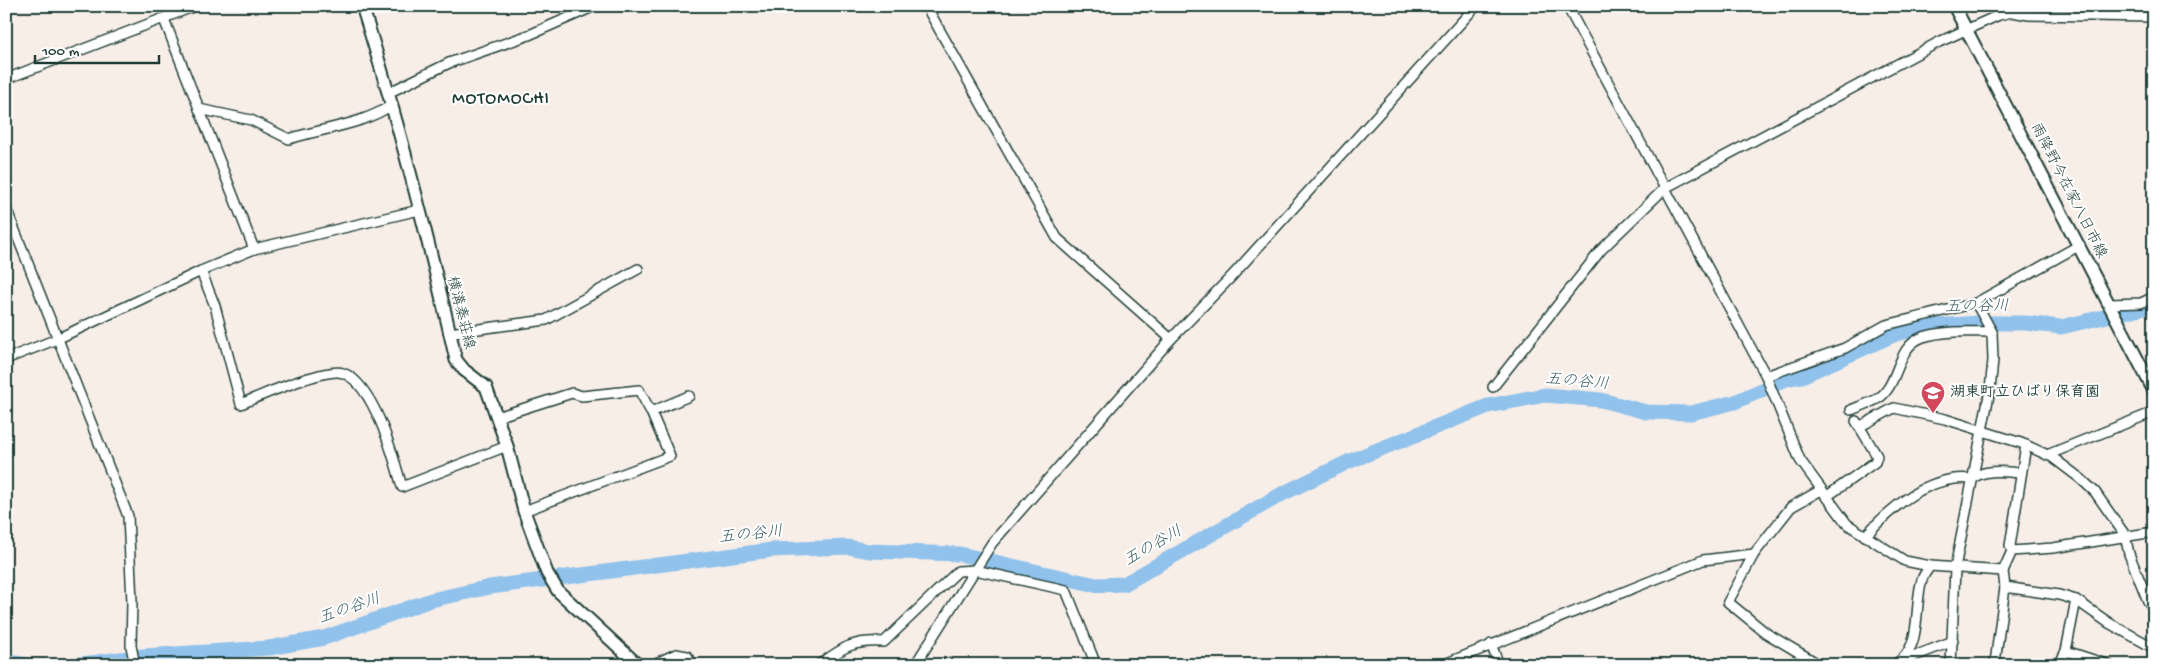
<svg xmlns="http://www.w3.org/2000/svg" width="2160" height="671" viewBox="0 0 2160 671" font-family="'Gochi Hand','Klee One',sans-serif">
	<rect width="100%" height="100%" fill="#f8eee8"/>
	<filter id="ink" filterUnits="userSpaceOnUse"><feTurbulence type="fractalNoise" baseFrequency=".02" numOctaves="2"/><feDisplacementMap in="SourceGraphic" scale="10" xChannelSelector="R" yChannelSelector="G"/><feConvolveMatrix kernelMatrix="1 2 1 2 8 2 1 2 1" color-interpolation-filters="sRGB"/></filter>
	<g filter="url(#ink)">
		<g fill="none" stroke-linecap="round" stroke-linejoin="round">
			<g stroke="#90c2ec" stroke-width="15">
				<path d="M6,661L27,665"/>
				<path d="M75,665L143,656L269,648L324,638L431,600L490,587L772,550L848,547L869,551L960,554L1096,585L1124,584L1282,494L1350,461L1488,406L1545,395L1601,400L1646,412L1691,413L1735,402L1786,379L1802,376L1896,334L1925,327L1978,323H2025L2061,327L2154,305"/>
			</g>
			<defs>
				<g id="minor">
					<path d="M926,6L1057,238L1171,339"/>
					<path d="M1567,6L1766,376L1800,460L1847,524L1905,561L1930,566"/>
					<path d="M164,19L254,249"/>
					<path d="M6,79L195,6"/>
					<path d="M390,92L449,63L529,35L595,6"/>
					<path d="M199,109L251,120L289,139C323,128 364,125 393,104"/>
					<path d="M6,208L128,516L132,602L131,646L135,665"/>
					<path d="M201,271L215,306L241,404C259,396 327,367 343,373C374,384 394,458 402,487L507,446"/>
					<path d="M2109,304L2141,303L2154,297"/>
					<path d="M449,333L546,320L638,269"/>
					<path d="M6,359L57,339L201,271L254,249L419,210"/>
					<path d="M1766,376L1845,348L1886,325L1976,303L2080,245"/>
					<path d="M1493,387L1601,250L1665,188L1939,42L1999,15L2012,12L2029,15L2154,17"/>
					<path d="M1851,410C1860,406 1871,403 1879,398C1900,383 1896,346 1923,337C1945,330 1970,332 1992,332"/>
					<path d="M497,417L572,393L582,396L639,390L651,412"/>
					<path d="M1859,427L1894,408L1945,419L2021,443L2052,457L2081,479L2095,492L2125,535L2129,554L2148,601L2154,608"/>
					<path d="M2047,455L2154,412"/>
					<path d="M1826,497L1875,462L1877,456L1856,421"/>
					<path d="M524,511L670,456L651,412L689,396"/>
					<path d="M1865,536C1892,507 1929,474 1972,479C1984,468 2006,472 2021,473"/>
					<path d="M2012,551L2010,546L2026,445"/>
					<path d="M1754,554L1728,602L1766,633L1820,665"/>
					<path d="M2005,587L2059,595L2076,600L2109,623L2154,648"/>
					<path d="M1491,644L1499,665"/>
					<path d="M2066,651L2076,600"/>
					<path d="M1902,661L1953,641"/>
					<path d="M652,665L676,654L687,656L693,665"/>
					<path d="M819,665C844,647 853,640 884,642L958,571L975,570L1066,590L1096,665"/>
					<path d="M915,665L992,543L1171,339L1232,276L1476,6"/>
					<path d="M1442,665L1703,560L1754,554L1791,507L1821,490"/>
					<path d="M1893,665C1924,651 1913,607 1922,580C1923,575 1927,571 1930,566L2003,571"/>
					<path d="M1951,665L1955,568L1990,390L1993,360L1992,332L1976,303"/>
					<path d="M2006,665L1995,663L2005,587L2003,571L2012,551L2053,548L2154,532"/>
					<path d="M2059,665L2066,651L2109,665"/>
				</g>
				<g id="major">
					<path d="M362,6C399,123 429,241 456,360L464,370L486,387L507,446L524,511L547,573L558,591L638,665"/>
					<path d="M1954,6L2154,391"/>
				</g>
			</defs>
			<use href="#minor" stroke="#1f3d34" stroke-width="12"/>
			<use href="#major" stroke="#1f3d34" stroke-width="15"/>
			<use href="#minor" stroke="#fff" stroke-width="9"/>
			<use href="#major" stroke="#fff" stroke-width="11"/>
		</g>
	</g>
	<defs>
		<symbol id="school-pin" viewBox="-11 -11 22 30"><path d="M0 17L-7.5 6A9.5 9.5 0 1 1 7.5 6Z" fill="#d1495b" stroke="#fff"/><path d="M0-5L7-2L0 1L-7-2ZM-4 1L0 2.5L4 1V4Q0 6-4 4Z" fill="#fff"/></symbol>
	</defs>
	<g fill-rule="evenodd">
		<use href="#school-pin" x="1919" y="379" width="28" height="38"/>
	</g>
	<g text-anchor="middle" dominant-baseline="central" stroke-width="4" stroke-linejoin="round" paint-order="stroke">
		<g font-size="15" fill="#1f3d34" stroke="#fff">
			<text transform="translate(2068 191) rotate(63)">雨降野今在家八日市線</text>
			<text transform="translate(460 313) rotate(76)">横溝秦荘線</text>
		</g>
		<g font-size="15" font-weight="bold" fill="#1f3d34" stroke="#fff" text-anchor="start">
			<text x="1950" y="393">湖東町立ひばり保育園</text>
		</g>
		<g font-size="16" font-style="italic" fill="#3b5e62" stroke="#fff">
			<text transform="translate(1977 308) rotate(-1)">五の谷川</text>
			<text transform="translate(1577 383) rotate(5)">五の谷川</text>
			<text transform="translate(751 536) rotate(-6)">五の谷川</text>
			<text transform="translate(1154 547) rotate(-30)">五の谷川</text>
			<text transform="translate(350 610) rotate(-19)">五の谷川</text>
		</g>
		<g font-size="18" letter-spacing="1" fill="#1f3d34" stroke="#fff">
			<text x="501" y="99">MOTOMOCHI</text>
		</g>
	</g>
	<rect width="2160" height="671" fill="none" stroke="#fff" stroke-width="25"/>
	<rect x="12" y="12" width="2135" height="646" fill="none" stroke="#1f3d34" stroke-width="2" filter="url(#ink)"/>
	<path d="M35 55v8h124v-8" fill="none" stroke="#1f3d34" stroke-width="2.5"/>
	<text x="42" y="55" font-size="15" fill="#1f3d34" stroke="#ffffff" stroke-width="4" paint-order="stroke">100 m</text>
</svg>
